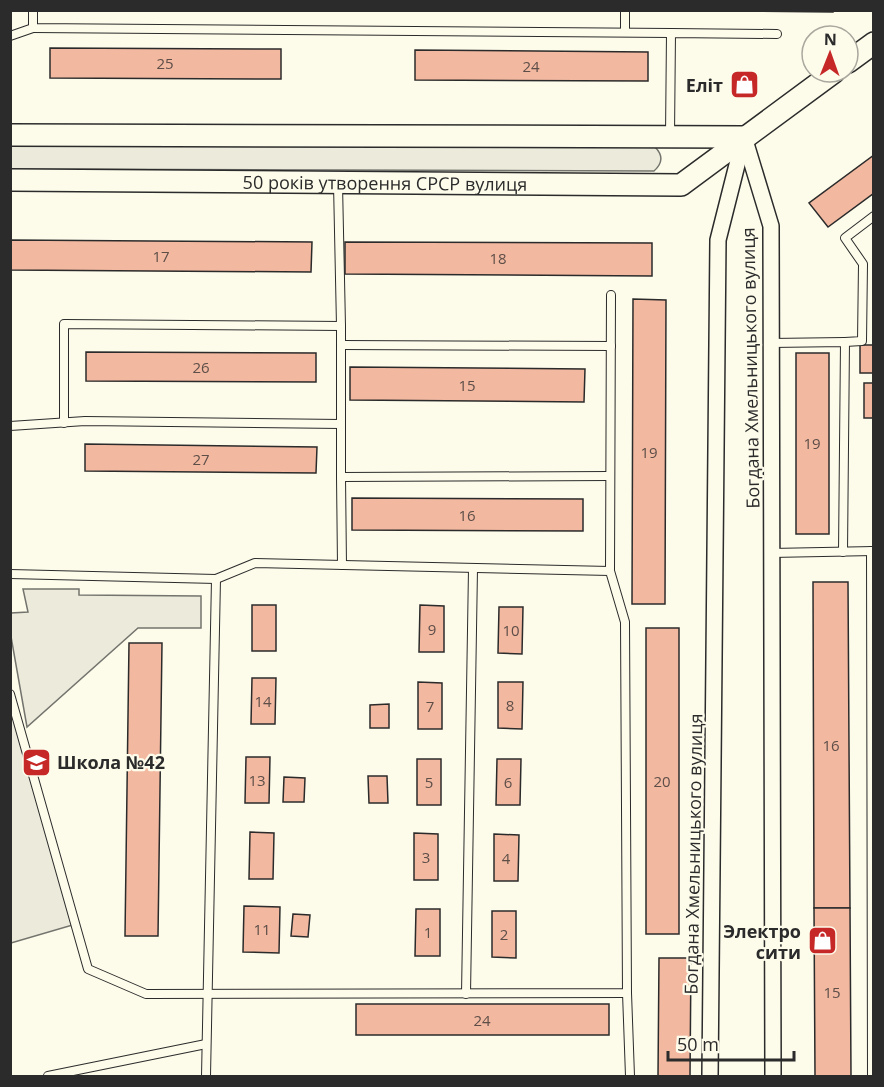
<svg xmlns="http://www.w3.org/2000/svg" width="884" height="1087" viewBox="0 0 884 1087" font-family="'Open Sans',sans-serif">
	<rect width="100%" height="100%" fill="#fdfbea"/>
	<g fill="#ecebdb" stroke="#74746e" stroke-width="1.5">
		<path d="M11,144L655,147C663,155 663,163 654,171L11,169Z"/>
		<path d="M10,694L76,924L11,943H10Z"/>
	</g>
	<path fill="#eceadb" stroke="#74746e" stroke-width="1.5" d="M23,589H79V595L201,596V628H138L27,727L10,631L11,613L28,612Z"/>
	<g fill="#f2b8a0" stroke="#2b2b2b" stroke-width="1.5">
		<path d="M648,10H833V12Z"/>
		<path d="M50,48L281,49V79L50,78Z"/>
		<path d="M415,50L648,52V81L415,80Z"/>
		<path d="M874,155V193L828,227L809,203Z"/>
		<path d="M11,240L312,242L311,272L11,270Z"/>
		<path d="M345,242L652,243V276L345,274Z"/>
		<path d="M633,299L666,300L665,604H632Z"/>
		<rect x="860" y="345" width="14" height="28"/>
		<path d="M86,352L316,353V382L86,381Z"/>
		<rect x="796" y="353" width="33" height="181"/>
		<path d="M350,367L585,369L584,402L350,400Z"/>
		<rect x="864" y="383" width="10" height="35"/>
		<path d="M85,444L317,447L316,473L85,471Z"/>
		<path d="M352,498L583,499V531L352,530Z"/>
		<path d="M813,582H848L850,908H814Z"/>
		<rect x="252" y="605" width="24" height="46"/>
		<path d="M420,605L444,606V652H419Z"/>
		<path d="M499,607H523L522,654L498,653Z"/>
		<rect x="646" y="628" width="33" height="306"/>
		<path d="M129,643H162L158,936H125Z"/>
		<path d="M252,678H276L275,724H251Z"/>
		<path d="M418,682L442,683V729H418Z"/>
		<path d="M498,682H523L522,729L498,728Z"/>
		<path d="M389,704V728H370V705Z"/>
		<path d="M246,757H270L269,803H245Z"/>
		<rect x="417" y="759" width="24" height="46"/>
		<path d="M497,759H521L520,805H496Z"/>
		<path d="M368,776H387L388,803H369Z"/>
		<path d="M284,777L305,778L304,802H283Z"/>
		<path d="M250,832L274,833L273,879H249Z"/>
		<path d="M414,833L438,834V880H414Z"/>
		<path d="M494,834L519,835L518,881H494Z"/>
		<path d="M244,906L280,907L279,953L243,952Z"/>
		<path d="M814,908H850L851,1076H815Z"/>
		<path d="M416,909H440V956H415Z"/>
		<path d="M492,911H516V958L492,957Z"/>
		<path d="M293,914L310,915L308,937L291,936Z"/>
		<path d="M659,958H691L690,1076H658Z"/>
		<rect x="356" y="1004" width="253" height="31"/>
	</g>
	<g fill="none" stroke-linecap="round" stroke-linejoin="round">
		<defs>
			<g id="service">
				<path d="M33,10V28L671,33"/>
				<path d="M625,32V10"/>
				<path d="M10,36L33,28"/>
				<path d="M670,135L671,33L777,34"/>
				<path d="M338,184L341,326V477L610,476"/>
				<path d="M845,342L862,341L863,264L845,238L874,216"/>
				<path d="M771,343L845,342L843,552"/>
				<path d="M341,345L611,346"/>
				<path d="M64,423V324L341,326"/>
				<path d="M10,426L85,421L341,424"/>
				<path d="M341,477L342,565"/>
				<path d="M871,551L872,1076"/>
				<path d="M771,553L874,551"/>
				<path d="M610,571L611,295"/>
				<path d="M10,574L216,579L255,563L610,571L625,622L627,993L146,994L88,969L10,694"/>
				<path d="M627,993L630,1076"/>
				<path d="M466,994L473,569"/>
				<path d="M48,1076L206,1044"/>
				<path d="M206,1076L216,579"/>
			</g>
			<g id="minor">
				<path d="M744,137L771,226L773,1076"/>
				<path d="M710,1076L718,240L744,137"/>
			</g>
			<g id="secondary">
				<path d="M848,62L874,43"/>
				<path d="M10,135L744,137"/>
				<path id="s1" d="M10,180L681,185L834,72"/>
			</g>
		</defs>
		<use href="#service" stroke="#2b2b2b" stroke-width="10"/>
		<use href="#minor" stroke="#2b2b2b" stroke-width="18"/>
		<use href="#secondary" stroke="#2b2b2b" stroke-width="24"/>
		<use href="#service" stroke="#fdfbea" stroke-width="8"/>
		<use href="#minor" stroke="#fdfbea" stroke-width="15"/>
		<use href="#secondary" stroke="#fdfbea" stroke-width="21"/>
	</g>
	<defs>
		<symbol id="shop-square" viewBox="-11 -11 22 22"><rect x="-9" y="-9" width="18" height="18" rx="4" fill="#c62828" stroke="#fdfbea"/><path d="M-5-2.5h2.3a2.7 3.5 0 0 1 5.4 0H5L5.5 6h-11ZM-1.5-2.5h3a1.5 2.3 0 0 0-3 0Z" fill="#fff"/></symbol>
		<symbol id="school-square" viewBox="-11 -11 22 22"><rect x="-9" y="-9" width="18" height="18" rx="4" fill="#c62828" stroke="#fdfbea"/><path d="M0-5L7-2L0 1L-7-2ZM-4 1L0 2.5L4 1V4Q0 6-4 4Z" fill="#fff"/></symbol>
	</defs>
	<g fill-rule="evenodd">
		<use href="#shop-square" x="728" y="68" width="33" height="33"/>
		<use href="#school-square" x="20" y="746" width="33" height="33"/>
		<use href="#shop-square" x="806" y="924" width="33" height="33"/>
	</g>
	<g text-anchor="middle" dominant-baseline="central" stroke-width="4.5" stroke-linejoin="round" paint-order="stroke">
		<g font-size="15" fill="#5d4e48">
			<text x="165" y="63">25</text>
			<text x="531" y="66">24</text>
			<text x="161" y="256">17</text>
			<text x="498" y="258">18</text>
			<text x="201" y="367">26</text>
			<text x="467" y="385">15</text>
			<text x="812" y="443">19</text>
			<text x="649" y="452">19</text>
			<text x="201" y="459">27</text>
			<text x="467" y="515">16</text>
			<text x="432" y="629">9</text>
			<text x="511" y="630">10</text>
			<text x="263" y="701">14</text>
			<text x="510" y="705">8</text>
			<text x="430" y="706">7</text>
			<text x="831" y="745">16</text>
			<text x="257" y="780">13</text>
			<text x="662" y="781">20</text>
			<text x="429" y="782">5</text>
			<text x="508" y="782">6</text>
			<text x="426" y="857">3</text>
			<text x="506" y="858">4</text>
			<text x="262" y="929">11</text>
			<text x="428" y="932">1</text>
			<text x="504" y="934">2</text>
			<text x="832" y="992">15</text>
			<text x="482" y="1020">24</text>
		</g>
		<g font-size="18" font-weight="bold" fill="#2b2b2b" stroke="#fdfbea" text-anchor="end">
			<text x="723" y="85">Еліт</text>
			<text x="57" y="762" text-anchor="start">Школа №42</text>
			<text x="801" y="931">Электро<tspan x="801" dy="21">сити</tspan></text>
		</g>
		<g font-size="18" fill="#2b2b2b" stroke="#fdfbea">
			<text stroke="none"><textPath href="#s1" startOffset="375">50 років утворення СРСР вулиця</textPath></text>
			<text transform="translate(750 368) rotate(-91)">Богдана Хмельницького вулиця</text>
			<text transform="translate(693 854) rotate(-89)">Богдана Хмельницького вулиця</text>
		</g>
	</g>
	<rect width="884" height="1087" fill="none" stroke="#2b2b2b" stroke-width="24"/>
	<g transform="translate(830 54) rotate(1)"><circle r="28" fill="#fdfbea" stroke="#a9a89e" stroke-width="1.5"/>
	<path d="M0-4.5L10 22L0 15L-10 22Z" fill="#c62828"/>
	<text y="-9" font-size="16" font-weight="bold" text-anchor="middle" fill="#2b2b2b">N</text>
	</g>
	<path d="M668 1051v9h126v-9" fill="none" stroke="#2b2b2b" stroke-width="3"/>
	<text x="677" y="1051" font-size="18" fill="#2b2b2b" stroke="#fdfbea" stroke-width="4.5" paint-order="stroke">50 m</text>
</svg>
